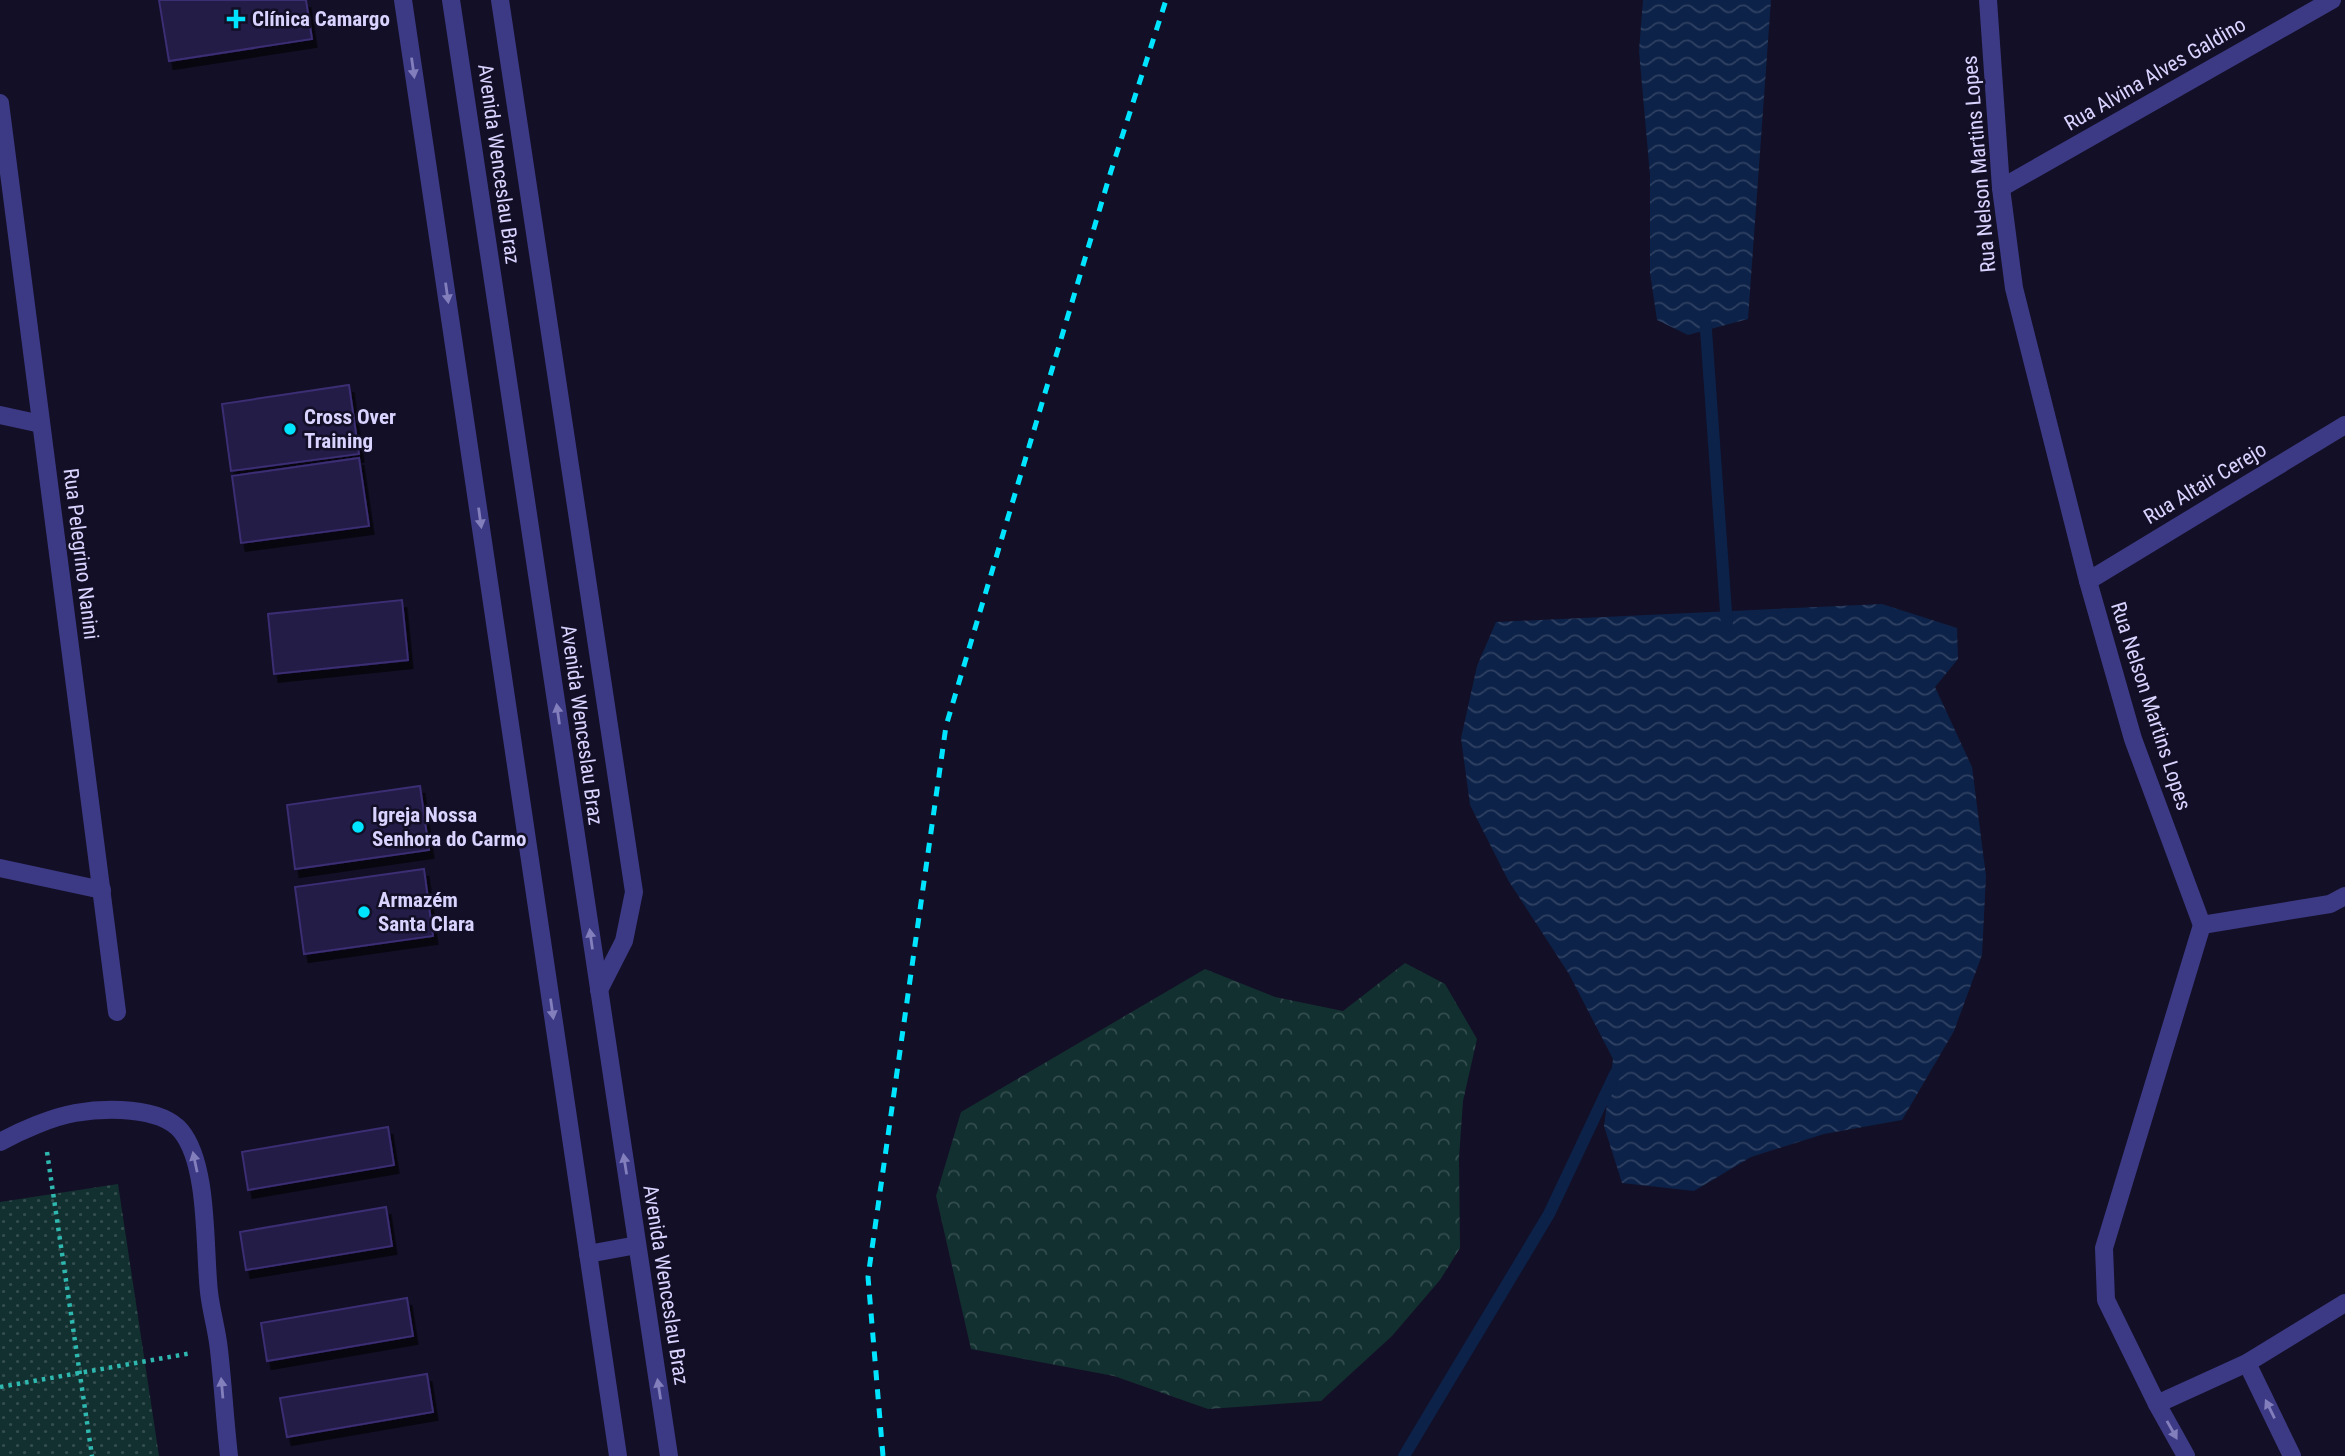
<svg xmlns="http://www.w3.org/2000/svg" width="2345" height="1456" viewBox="0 0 2345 1456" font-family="'Roboto Condensed',sans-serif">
	<defs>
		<pattern id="grass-dots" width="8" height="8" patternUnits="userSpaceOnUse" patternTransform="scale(1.75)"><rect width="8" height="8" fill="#12302f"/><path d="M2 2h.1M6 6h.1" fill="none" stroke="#344d4e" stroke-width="1.8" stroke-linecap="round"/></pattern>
		<pattern id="forest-crowns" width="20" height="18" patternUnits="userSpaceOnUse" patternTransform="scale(1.75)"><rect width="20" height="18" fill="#12302f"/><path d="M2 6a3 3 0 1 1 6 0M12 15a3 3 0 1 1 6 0" fill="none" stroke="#344d4e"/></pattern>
		<pattern id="water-waves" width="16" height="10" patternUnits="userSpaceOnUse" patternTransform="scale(1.75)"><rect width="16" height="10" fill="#0c2248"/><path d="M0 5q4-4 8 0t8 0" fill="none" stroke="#2f4163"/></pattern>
		<filter id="shadow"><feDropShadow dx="4.5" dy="8" stdDeviation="0" flood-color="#0009"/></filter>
	</defs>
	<rect width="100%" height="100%" fill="#130f26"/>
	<path fill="url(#grass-dots)" d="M118,1184L159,1456H0V1202Z"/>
	<path fill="url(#forest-crowns)" d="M1405,963L1445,984L1477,1039L1463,1101L1459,1158L1460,1248L1440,1280L1392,1336L1321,1401L1208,1409L1114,1376L971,1349L936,1196L961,1112L1205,969L1275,997L1343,1011Z"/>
	<g fill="url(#water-waves)">
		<path d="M1643,0H1771L1748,319L1688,335L1657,320L1650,273V175L1639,51Z"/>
		<path d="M1882,604L1957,628L1958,659L1935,687L1972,767L1986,876L1982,955L1954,1031L1902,1120L1824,1134L1751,1157L1694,1191L1622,1183L1604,1126L1613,1059L1569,974L1508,880L1470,805L1461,738L1477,666L1496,622Z"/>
	</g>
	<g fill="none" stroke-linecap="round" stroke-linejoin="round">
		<g stroke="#0c2248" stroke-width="12">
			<path d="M1705,316L1727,626"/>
			<path d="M1404,1456L1549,1214L1615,1074"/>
		</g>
	</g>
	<g fill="#241b47" stroke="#3b2d73" stroke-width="2" filter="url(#shadow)">
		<path d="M159,0H306L312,39L169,61Z"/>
		<path d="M349,385L359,454L231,471L222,404Z"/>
		<path d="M359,458L369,526L241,543L232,476Z"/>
		<path d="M402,600L408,660L274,674L268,614Z"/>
		<path d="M420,786L429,850L295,869L287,805Z"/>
		<path d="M424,869L433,936L304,954L295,887Z"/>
		<path d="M388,1127L394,1165L248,1190L242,1152Z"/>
		<path d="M386,1207L392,1246L246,1270L240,1232Z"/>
		<path d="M407,1298L413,1336L267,1361L261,1323Z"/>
		<path d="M427,1374L433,1412L287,1437L280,1398Z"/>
	</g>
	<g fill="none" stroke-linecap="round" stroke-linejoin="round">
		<g stroke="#2fb8b0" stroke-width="4.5" stroke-dasharray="3.5 5" stroke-linecap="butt">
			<path d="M47,1152L92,1456"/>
			<path d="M0,1387L192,1353"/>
		</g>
		<g stroke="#3d3a85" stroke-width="18">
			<path d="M403,0L618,1456"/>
			<path d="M451,0L669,1456"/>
			<path d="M500,0L634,892L624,941L599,990"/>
			<path d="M1988,0L2001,188L2014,288L2088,581L2133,739L2202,925L2104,1248L2106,1300L2157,1404L2186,1456"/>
			<path d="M0,103L117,1012"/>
			<path d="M2001,188L2332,0"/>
			<path d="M0,415L41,424"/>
			<path d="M2088,581L2345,425"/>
			<path d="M0,868L102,890"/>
			<path d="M2202,925L2330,904L2345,896"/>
			<path d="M0,1142C20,1131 52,1117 75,1113C104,1108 160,1106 181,1131C209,1165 204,1248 209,1292C211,1311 217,1330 219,1350C223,1385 225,1421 229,1456"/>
			<path d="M588,1254L637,1245"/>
			<path d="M2247,1363L2292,1456"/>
			<path d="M2157,1404L2247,1363L2345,1303"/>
		</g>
		<path stroke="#00e5ff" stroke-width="5" stroke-dasharray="10 9" stroke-linecap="butt" d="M883,1456L868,1277L946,726L1111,171L1166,0"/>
	</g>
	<defs><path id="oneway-solid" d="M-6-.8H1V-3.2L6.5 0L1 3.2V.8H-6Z" transform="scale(1.75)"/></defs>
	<g fill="#837fbc">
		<use href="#oneway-solid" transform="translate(413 68) rotate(82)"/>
		<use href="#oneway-solid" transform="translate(447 293) rotate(82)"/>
		<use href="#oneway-solid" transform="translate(480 518) rotate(82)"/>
		<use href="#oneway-solid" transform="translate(558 714) rotate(-98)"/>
		<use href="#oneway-solid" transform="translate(591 939) rotate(-98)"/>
		<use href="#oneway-solid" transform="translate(552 1009) rotate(82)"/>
		<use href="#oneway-solid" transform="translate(195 1162) rotate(-102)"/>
		<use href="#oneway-solid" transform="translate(625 1164) rotate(-99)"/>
		<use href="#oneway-solid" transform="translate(222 1388) rotate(-95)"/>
		<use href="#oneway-solid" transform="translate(659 1389) rotate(-99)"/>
		<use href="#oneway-solid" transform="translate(2270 1409) rotate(-116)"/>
		<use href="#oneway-solid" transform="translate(2172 1430) rotate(61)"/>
	</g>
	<g fill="#00e5ff" stroke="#130f26" stroke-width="2.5">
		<path d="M232.5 8.5h7v7h7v7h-7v7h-7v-7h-7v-7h7z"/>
		<circle cx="290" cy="429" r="7"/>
		<circle cx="358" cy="827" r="7"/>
		<circle cx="364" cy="912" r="7"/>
	</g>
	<g text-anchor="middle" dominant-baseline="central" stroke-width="5" stroke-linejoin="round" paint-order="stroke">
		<g font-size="21" font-weight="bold" fill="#d9d4ff" stroke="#130f26" text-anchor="start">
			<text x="252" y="19">Clínica Camargo</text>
			<text x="304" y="417">Cross Over<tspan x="304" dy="24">Training</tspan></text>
			<text x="372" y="815">Igreja Nossa<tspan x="372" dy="24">Senhora do Carmo</tspan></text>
			<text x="378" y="900">Armazém<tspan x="378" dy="24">Santa Clara</tspan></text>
		</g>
		<g font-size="21" fill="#d9d4ff" stroke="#130f26">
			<text transform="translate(2155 74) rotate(-30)">Rua Alvina Alves Galdino</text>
			<text transform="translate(499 164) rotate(82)">Avenida Wenceslau Braz</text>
			<text transform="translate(1979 164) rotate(-95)">Rua Nelson Martins Lopes</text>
			<text transform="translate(2205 483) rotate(-31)">Rua Altair Cerejo</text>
			<text transform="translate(81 554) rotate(83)">Rua Pelegrino Nanini</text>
			<text transform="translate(2151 706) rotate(72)">Rua Nelson Martins Lopes</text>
			<text transform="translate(582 725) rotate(82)">Avenida Wenceslau Braz</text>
			<text transform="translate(666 1285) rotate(81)">Avenida Wenceslau Braz</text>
		</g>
	</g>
</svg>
